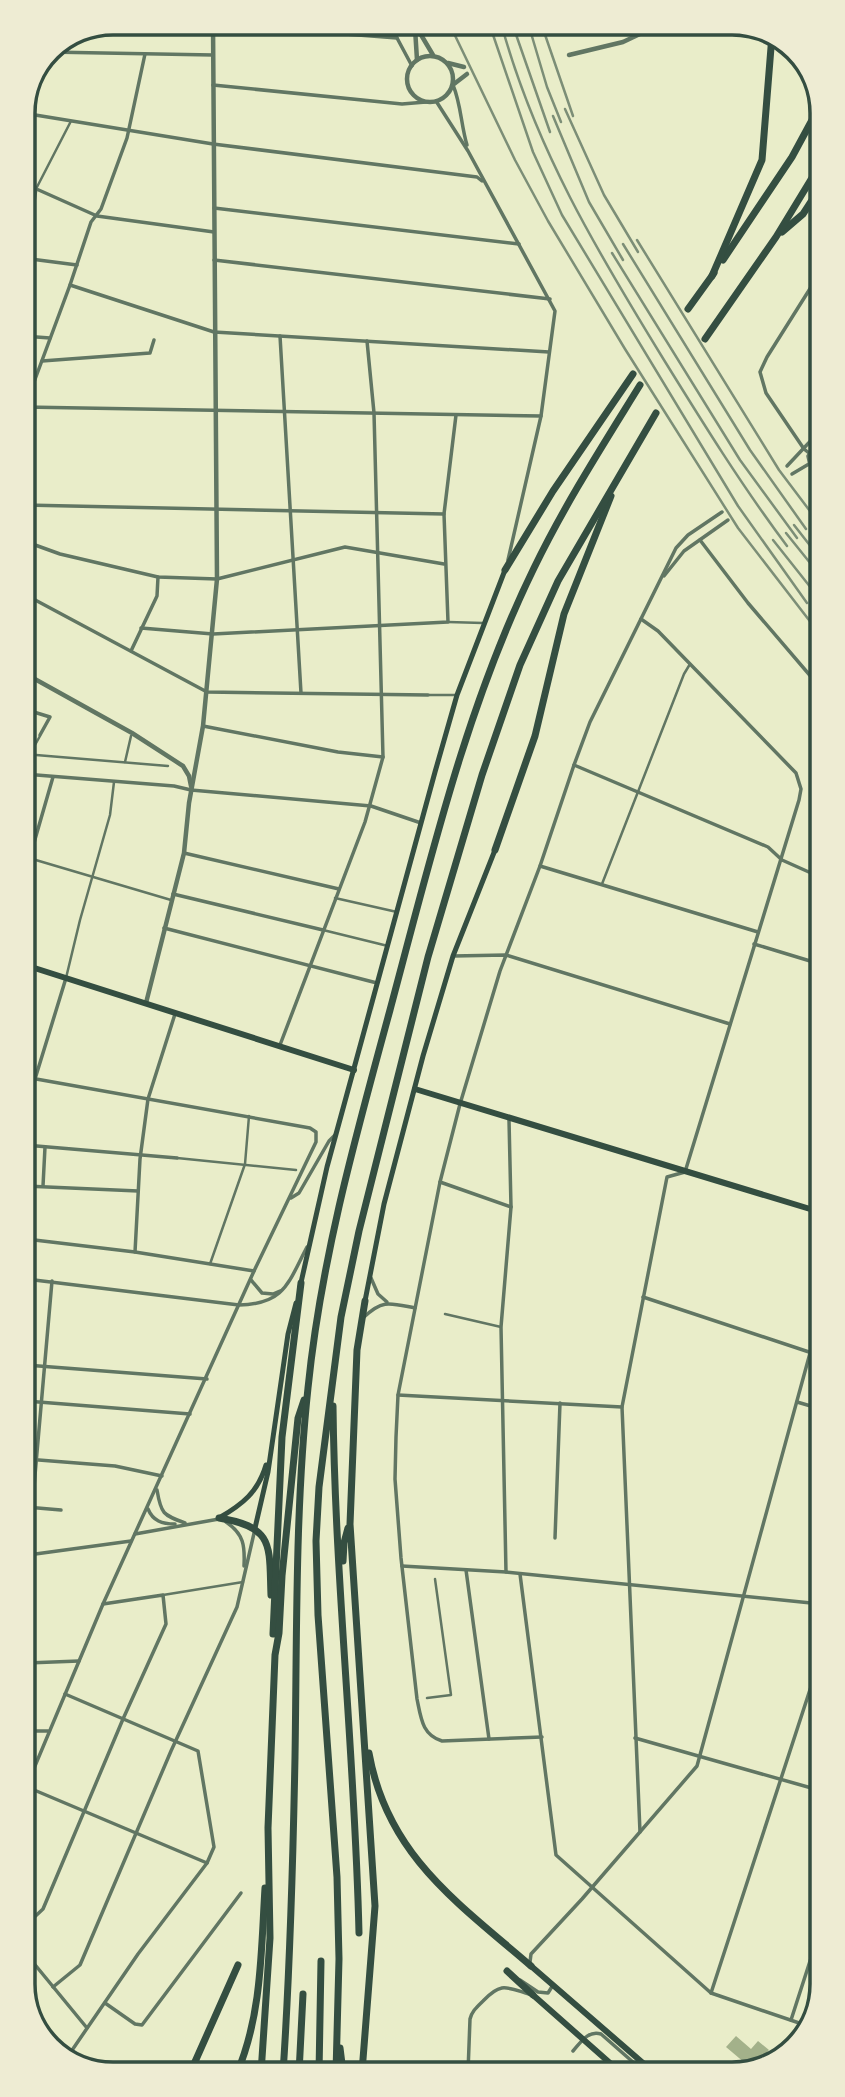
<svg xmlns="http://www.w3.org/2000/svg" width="845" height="2097" viewBox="0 0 845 2097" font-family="Overpass,sans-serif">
	<rect width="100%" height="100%" fill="#e9edc9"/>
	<path fill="#a3b18a" d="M736,2036L751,2049L758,2041L769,2050L752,2069L726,2047Z"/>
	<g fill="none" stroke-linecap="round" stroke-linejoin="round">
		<g stroke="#617663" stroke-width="2.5">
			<path d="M37,187L71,121"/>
			<path d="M448,622L483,623"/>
			<path d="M429,695H457"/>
			<path d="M24,754L168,766"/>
			<path d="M30,754L40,736"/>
			<path d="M125,762L131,736"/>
			<path d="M29,858L171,900"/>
			<path d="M602,884L684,674L690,664"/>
			<path d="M335,898L397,912"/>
			<path d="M323,930L388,946"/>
			<path d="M66,978L80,920L110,815L114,782"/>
			<path d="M177,1158L296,1170"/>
			<path d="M210,1264L245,1164L249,1116"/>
			<path d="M445,1314L501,1327"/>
			<path d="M163,1595L243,1582"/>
			<path d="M427,1698L451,1695L435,1579"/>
		</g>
		<g stroke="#617663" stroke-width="3.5">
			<path d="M389,23L412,66"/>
			<path d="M213,24L397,38"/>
			<path d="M48,52L213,55"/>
			<path d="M213,85L402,104L426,102"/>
			<path d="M453,85C461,104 461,125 467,145"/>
			<path d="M436,101L468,151L555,311L541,416L508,560"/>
			<path d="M23,113L213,144L477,177L482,181"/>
			<path d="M23,183L97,216L214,232"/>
			<path d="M214,208L519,244"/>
			<path d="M23,258L77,265"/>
			<path d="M214,260L550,299"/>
			<path d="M818,276L767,357L760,372L766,393L804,449L809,453L819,454"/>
			<path d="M23,279L36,188"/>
			<path d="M70,285L214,332L549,352"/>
			<path d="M23,336L50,338"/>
			<path d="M280,336L301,693"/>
			<path d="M42,361L150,353L154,340"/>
			<path d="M24,407L541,416"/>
			<path d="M24,409L70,285L91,222L101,209L127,138L145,54"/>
			<path d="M818,441L808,456L810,465L819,479"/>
			<path d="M787,466L818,433"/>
			<path d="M792,474L819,458"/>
			<path d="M24,505L444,514"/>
			<path d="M700,540L748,603L819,686"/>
			<path d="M24,541L60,554L158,577L217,579L345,547L444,564"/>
			<path d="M664,576L684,551L728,520"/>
			<path d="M24,594L207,692L428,695"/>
			<path d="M141,628L213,634L448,622L444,514L456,415"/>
			<path d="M131,651L157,596L158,577"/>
			<path d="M24,709L50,717L40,735"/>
			<path d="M203,726L338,752L383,757"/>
			<path d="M574,765L768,847L782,860L820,877"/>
			<path d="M24,774L174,786L191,790L371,806L421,823"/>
			<path d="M184,853L339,889"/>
			<path d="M540,866L758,932"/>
			<path d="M25,874L53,777"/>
			<path d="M173,894L323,930"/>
			<path d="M164,928L377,983"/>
			<path d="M754,944L820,964"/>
			<path d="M453,956L506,955L730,1024"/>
			<path d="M280,1045L365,822L383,757L374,413L367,341"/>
			<path d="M25,1077L310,1128L316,1132V1142L254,1271L103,1604L27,1785"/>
			<path d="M25,1129L35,1079L66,978"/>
			<path d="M25,1145L177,1158"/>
			<path d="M440,1182L511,1207"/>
			<path d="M25,1186L138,1191"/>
			<path d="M43,1186L45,1147"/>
			<path d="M291,1198L299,1193L329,1141L336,1134"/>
			<path d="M26,1239L135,1252L254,1271"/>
			<path d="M135,1252L140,1159L148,1099L175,1014"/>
			<path d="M371,1278L378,1294L387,1302"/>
			<path d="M26,1279L239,1305C285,1304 288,1283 307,1247"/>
			<path d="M251,1280L262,1293L273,1294L280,1291"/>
			<path d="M643,1297L809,1352"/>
			<path d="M364,1317C383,1299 390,1303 415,1308"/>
			<path d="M26,1365L207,1379"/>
			<path d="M398,1395L622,1407"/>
			<path d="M26,1401L190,1414"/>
			<path d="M797,1402L821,1409"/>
			<path d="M26,1459L115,1466L162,1476"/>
			<path d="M157,1490C161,1514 163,1515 185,1523"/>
			<path d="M26,1507L61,1510"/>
			<path d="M148,1509C153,1521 162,1524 175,1524"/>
			<path d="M226,1522C244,1534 245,1546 244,1566"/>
			<path d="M135,1534L219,1519"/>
			<path d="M555,1538L560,1403"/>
			<path d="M28,1555L131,1541"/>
			<path d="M402,1566L506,1572L821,1604"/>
			<path d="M466,1570L489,1739"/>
			<path d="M506,1572L501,1327L511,1207L509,1120"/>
			<path d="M520,1574L556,1855L711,1993L808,2026"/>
			<path d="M26,1586L32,1585L28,1555L52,1281"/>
			<path d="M27,1663L79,1661"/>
			<path d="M65,1694L198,1751L214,1847L207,1863L138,1954L66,2059"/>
			<path d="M27,1731H48"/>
			<path d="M542,1737L442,1741C422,1735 421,1718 417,1699L401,1558L395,1479L396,1437L398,1395L440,1182L460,1104L500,971L540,866L574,765L590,722L676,548L688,535L722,512"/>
			<path d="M635,1738L822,1791"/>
			<path d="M27,1787L207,1863"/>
			<path d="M640,1832L622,1407L667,1177L685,1172L799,800L801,789L796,773L658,631L641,619"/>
			<path d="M27,1924L43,1909L123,1719L166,1624L163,1595L103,1604"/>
			<path d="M27,1955L87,2028"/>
			<path d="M530,1962L531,1954L582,1899L697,1766L821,1313"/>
			<path d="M520,1980L538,1992L548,1993L553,1985"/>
			<path d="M53,1987L80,1965L171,1751L237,1607L255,1529"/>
			<path d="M711,1993L821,1656"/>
			<path d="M105,2003L135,2024L142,2025L241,1893"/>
			<path d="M791,2020L822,1924"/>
			<path d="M573,2051C581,2042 588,2030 601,2034L642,2070"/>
			<path d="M468,2072L470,2019C472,2011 477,2007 483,2001C501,1982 506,1987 529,1994"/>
		</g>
		<g stroke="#617663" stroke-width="4.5">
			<path d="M414,23L433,55"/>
			<path d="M415,28L417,60"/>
			<path d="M569,55L623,42L663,23"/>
			<circle cx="430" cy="79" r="23"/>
			<path d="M448,63L464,67"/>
			<path d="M454,84L467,74"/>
			<path d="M24,673L132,733L183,766L189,776L191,786"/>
			<path d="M146,1003L184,853L189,803L203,726L217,579L213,23"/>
		</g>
		<g stroke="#344e41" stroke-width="5">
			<path d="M300,1287L327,1167L435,772L457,695L505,570"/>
			<path d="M365,1301L384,1204L423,1056L453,956L495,850"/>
			<path d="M219,1518C243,1504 258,1492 266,1465"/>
			<path d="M255,1528L268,1472L288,1334L296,1303"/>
		</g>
		<g stroke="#344e41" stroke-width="6">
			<path d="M25,965L354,1070"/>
			<path d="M415,1089L820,1212"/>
			<path d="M531,1966L651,2070"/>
			<path d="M533,1995L619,2071"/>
		</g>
		<g stroke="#344e41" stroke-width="7">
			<path d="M782,232L803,214L818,191"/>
			<path d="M723,260L792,157L818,109"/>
			<path d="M712,276L762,160L772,35"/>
			<path d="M688,309L714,273"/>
			<path d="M705,339L776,237L818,168"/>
			<path d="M505,570L553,491L633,374"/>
			<path d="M495,850L535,736L564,614L611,496"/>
			<path d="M333,1406C335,1581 355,1757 359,1933"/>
			<path d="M219,1518C275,1527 269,1546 271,1595"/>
			<path d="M343,1561L344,1543L348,1528"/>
			<path d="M273,1634L282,1437L301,1283"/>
			<path d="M369,1753C387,1855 458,1903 531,1966"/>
			<path d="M507,1971L533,1995"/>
			<path d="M340,2048L343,2072"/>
			<path d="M336,2072L339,1959L337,1877L318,1615L316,1541L319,1487L341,1317L359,1231L428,957L482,775L520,665L558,581L656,413"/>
			<path d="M362,2072L375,1906L350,1524L357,1350L365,1301"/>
			<path d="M190,2073L238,1965"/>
			<path d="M237,2073C262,2014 261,1951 265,1888"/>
			<path d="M261,2073L270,1938L268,1828L275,1655L279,1633L282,1576L298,1418L304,1400"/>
			<path d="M283,2073C290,1968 293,1862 295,1757C297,1633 295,1510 308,1388C321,1259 356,1135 390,1010C430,861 466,707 534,568C565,504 603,445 640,385"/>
			<path d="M299,2073L303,1994"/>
			<path d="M319,2073L321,1961"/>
		</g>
		<g stroke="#7c8e77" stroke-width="2.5">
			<path d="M449,23L515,160L548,221L625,349L738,528L819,633"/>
			<path d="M489,23L533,152L562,215L738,506L807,603"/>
			<path d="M501,23C535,148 597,251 664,360C703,423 742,486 787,546"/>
			<path d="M512,23L550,132"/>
			<path d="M528,23L547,87L561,122"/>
			<path d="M541,23L573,116"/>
			<path d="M565,109L604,195L638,252"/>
			<path d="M553,116L589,202L623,260"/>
			<path d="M637,240L779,470L819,523"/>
			<path d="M623,244L750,450L806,529"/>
			<path d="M612,253L740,460L797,538"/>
			<path d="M794,525L819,557"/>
			<path d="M786,533L819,574"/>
			<path d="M773,540L819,598"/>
		</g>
	</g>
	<path d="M0 0H845V2097H0ZM113 35H732A78 78 0 0 1 810 113V1984A78 78 0 0 1 732 2062H113A78 78 0 0 1 35 1984V113A78 78 0 0 1 113 35Z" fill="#eeecd3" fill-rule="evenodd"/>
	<path fill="none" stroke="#344e41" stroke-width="3.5" d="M113 35H732A78 78 0 0 1 810 113V1984A78 78 0 0 1 732 2062H113A78 78 0 0 1 35 1984V113A78 78 0 0 1 113 35Z"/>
</svg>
